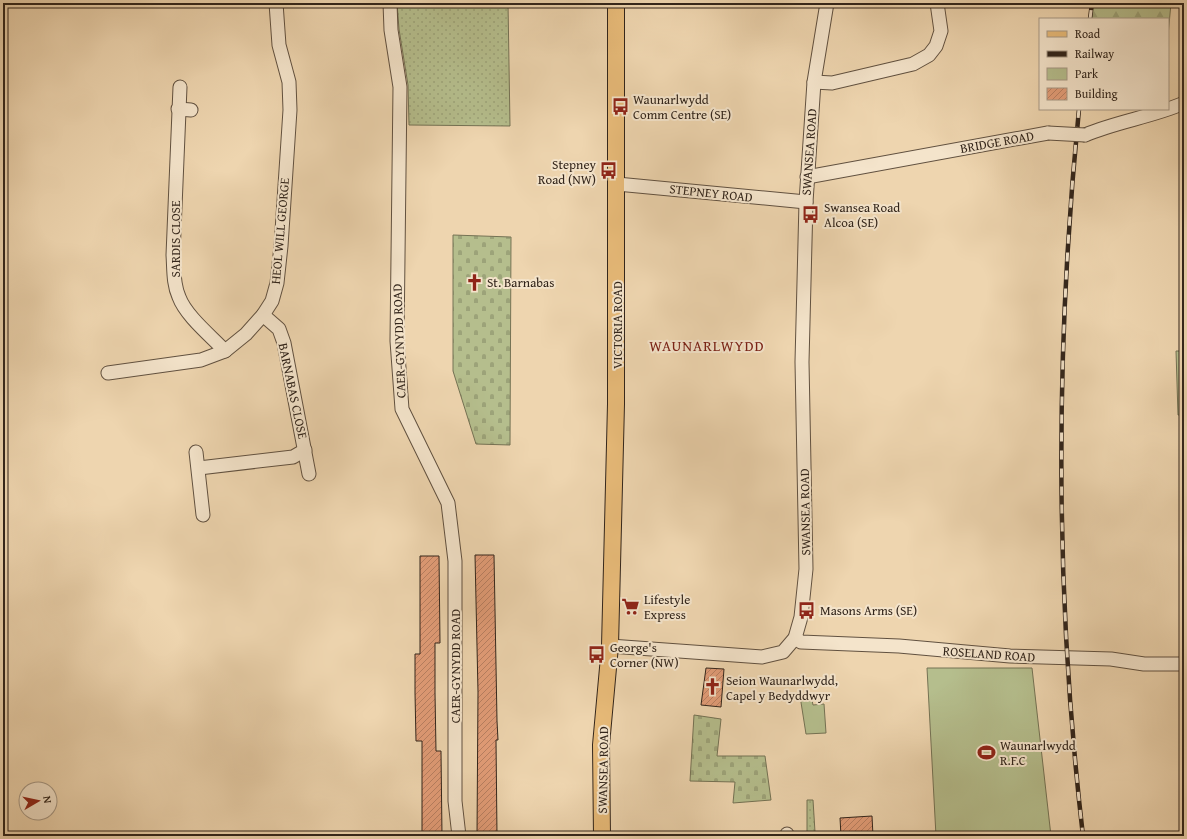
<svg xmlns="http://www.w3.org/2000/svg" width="1187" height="839" viewBox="0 0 1187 839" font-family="'Gentium Book Plus',serif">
	<defs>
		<pattern id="grass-dots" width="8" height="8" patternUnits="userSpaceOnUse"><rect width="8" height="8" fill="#b5be8d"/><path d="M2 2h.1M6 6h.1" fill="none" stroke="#9ca379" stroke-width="1.8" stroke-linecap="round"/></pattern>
		<pattern id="forest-firs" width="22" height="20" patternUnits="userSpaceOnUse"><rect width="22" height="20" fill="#b5be8d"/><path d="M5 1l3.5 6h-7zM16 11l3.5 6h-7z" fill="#9ca379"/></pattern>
		<pattern id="cemetery-stones" width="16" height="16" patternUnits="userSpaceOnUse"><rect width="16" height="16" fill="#b5be8d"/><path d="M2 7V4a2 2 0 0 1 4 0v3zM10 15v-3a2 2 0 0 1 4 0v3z" fill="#9ca379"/></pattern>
		<pattern id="building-hatch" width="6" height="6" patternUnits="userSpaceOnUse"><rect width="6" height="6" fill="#e39d78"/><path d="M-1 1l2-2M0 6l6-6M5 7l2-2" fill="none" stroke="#b98062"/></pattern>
	</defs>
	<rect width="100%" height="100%" fill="#eed5af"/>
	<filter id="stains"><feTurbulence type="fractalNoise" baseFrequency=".005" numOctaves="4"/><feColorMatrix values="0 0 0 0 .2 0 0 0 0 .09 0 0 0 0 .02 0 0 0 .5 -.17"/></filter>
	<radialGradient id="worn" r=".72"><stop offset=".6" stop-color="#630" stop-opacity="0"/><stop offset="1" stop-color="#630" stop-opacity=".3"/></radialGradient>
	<g fill="url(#grass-dots)" stroke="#747254">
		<path d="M397,3H508L510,126L409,125L408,85L399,29Z"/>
		<path d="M807,800H813L815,832L812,833V836H807Z"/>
	</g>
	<path fill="url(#forest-firs)" stroke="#747254" d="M1091,3H1171L1168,36V19H1089Z"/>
	<g fill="url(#cemetery-stones)" stroke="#747254">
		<path d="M453,235L511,237L510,445L476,444L453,371Z"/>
		<path d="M694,715L721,719L717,756H765L771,800L733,803L735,782L690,781Z"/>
	</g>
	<g fill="#b5be8d" stroke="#747254">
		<path d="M1176,351H1184V415H1178Z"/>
		<path d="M927,668H1032L1051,836H936Z"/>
		<path d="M811,695L813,705L824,704L826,733L806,734L800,696Z"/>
	</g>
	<g fill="url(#building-hatch)" stroke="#32251b">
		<path d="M475,555H494L497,721L498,740H496L497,836H477L478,692Z"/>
		<path d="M420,556H439L440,643H435V693L436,751H441L442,836H422V741H416L415,693V654H420Z"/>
		<path d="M706,668L724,669L721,707L701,705Z"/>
		<path d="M872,816L873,836H841L840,818Z"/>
	</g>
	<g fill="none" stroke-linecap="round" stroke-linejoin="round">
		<defs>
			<g id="minor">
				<path d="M390,3L391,30L400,87L397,341L402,409L448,503L455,561V801L459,836"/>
				<path d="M814,82L832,83L913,64L929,55L936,46L941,31L937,3"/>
				<path d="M180,87L173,255C174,269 173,284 179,297C186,316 211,336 225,351"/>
				<path d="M178,109L191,110"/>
				<path d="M1085,135C1118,121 1152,117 1184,103"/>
				<path d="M807,177L1048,133"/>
				<path d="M617,184L806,202"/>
				<path d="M263,315L279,329L284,343L309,474"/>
				<path d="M108,373L201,360L225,351L246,334L263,315L272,301L277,283L281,246L290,110L289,82L279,45L276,3"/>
				<path d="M196,452L203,515"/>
				<path d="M199,468L293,457L305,450"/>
				<path d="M795,638L801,642L899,646L1010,656L1111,659L1144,664H1184"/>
				<path d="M610,646L762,657L783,652L795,638L801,617L806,569L802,362L806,202L814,82L827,3"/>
				<path d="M787,834V836"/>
			</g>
			<path id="major" d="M602,836L601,745L610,646L616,404V3"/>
		</defs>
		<use href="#minor" stroke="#615140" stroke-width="15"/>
		<use href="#major" stroke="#32251b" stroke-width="18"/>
		<use href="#minor" stroke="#f4e4cb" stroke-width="13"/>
		<use href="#major" stroke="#e7ba78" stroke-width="16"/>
		<defs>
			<g id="rail">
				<path d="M1090,19L1092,3"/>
				<path d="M1079,109C1055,350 1055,596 1083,836"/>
			</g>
		</defs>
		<use href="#rail" stroke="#32251b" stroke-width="4.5"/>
		<use href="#rail" stroke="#f4e4cb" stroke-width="3" stroke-dasharray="9" stroke-linecap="butt"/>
		<defs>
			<path id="minor-bridge" d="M1048,133L1085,135"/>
		</defs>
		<use href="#minor-bridge" stroke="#615140" stroke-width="15" stroke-linecap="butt"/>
		<use href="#minor-bridge" stroke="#f4e4cb" stroke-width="13"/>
	</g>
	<defs>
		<symbol id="bus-bare" viewBox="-9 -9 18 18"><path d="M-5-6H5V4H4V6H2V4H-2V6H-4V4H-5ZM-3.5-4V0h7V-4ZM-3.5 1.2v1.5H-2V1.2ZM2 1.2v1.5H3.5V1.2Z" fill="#8f2418" stroke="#f4e4cb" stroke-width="2.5" paint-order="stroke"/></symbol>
		<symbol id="church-bare" viewBox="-9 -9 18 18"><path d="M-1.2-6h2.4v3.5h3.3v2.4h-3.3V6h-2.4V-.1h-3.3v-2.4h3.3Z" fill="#8f2418" stroke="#f4e4cb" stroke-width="2.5" paint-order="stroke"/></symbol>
		<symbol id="supermarket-bare" viewBox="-9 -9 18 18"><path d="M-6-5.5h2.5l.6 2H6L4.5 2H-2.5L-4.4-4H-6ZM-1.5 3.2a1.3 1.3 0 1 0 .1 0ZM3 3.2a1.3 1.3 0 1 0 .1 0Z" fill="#8f2418" stroke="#f4e4cb" stroke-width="2.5" paint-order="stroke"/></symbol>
		<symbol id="stadium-bare" viewBox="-9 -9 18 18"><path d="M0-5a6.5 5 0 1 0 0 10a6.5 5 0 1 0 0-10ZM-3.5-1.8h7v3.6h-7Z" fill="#8f2418" stroke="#f4e4cb" stroke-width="2.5" paint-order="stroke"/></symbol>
	</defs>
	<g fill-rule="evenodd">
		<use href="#bus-bare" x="608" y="94" width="25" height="25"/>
		<use href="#bus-bare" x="596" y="158" width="25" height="25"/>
		<use href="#bus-bare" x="798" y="202" width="25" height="25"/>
		<use href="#church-bare" x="462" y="270" width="25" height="25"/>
		<use href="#supermarket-bare" x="618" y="594" width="25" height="25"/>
		<use href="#bus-bare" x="794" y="598" width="25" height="25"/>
		<use href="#bus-bare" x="584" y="642" width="25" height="25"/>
		<use href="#church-bare" x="700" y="674" width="25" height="25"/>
		<use href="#stadium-bare" x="974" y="740" width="25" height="25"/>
	</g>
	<g text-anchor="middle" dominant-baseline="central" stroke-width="4" stroke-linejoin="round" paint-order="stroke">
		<g font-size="13" fill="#32251b" stroke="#f4e4cb" text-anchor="start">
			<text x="633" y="99">Waunarlwydd<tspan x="633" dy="15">Comm Centre (SE)</tspan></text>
			<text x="596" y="164" text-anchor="end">Stepney<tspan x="596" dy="15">Road (NW)</tspan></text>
			<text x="824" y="207">Swansea Road<tspan x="824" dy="15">Alcoa (SE)</tspan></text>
			<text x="487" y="282">St. Barnabas</text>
			<text x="644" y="599">Lifestyle<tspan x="644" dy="15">Express</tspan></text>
			<text x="820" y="610">Masons Arms (SE)</text>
			<text x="610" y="647">George's<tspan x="610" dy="15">Corner (NW)</tspan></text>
			<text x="726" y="680">Seion Waunarlwydd,<tspan x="726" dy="15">Capel y Bedyddwyr</tspan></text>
			<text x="1000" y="745">Waunarlwydd<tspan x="1000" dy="15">R.F.C</tspan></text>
		</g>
		<g font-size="13" fill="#32251b" stroke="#f4e4cb">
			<text transform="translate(997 142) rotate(-10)">BRIDGE ROAD</text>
			<text transform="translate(809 152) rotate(-86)">SWANSEA ROAD</text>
			<text transform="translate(711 193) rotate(6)">STEPNEY ROAD</text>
			<text transform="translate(280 231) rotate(-85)">HEOL WILL GEORGE</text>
			<text transform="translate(175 239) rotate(-90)">SARDIS CLOSE</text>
			<text transform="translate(617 325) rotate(-90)">VICTORIA ROAD</text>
			<text transform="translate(399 341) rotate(-92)">CAER-GYNYDD ROAD</text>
			<text transform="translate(293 391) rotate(78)">BARNABAS CLOSE</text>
			<text transform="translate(805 512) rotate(-91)">SWANSEA ROAD</text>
			<text transform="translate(989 654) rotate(4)">ROSELAND ROAD</text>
			<text transform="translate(455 666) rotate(-90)">CAER-GYNYDD ROAD</text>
			<text transform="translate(603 770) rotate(-89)">SWANSEA ROAD</text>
		</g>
		<g font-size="15" letter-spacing="1" fill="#7a1f14" stroke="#f4e4cb">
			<text x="707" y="345">WAUNARLWYDD</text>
		</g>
	</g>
	<rect width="1187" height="839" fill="none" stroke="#eed5af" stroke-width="16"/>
	<rect x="4" y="4" width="1179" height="831" fill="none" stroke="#32251b" stroke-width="2"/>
	<rect x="8" y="8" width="1171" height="823" fill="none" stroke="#32251b"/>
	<rect x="1039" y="18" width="130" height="92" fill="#f4e4cb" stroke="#a69885"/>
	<rect x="1047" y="31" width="20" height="6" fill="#e7ba78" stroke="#a69885"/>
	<text x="1075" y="38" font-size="12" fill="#32251b">Road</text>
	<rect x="1047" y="51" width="20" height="6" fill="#32251b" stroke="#a69885"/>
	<text x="1075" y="58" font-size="12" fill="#32251b">Railway</text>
	<rect x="1047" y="68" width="20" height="12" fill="#b5be8d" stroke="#a69885"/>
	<text x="1075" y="78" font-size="12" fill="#32251b">Park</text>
	<rect x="1047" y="88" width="20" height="12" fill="url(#building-hatch)" stroke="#a69885"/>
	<text x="1075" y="98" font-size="12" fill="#32251b">Building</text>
	<g transform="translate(38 801) rotate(81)"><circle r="19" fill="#f4e4cb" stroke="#a69885"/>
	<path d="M0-3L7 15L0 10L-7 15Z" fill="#8f2418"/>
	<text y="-6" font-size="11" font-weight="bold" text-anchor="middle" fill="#32251b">N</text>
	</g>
	<rect width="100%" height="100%" filter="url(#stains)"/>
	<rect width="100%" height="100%" fill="url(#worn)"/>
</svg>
